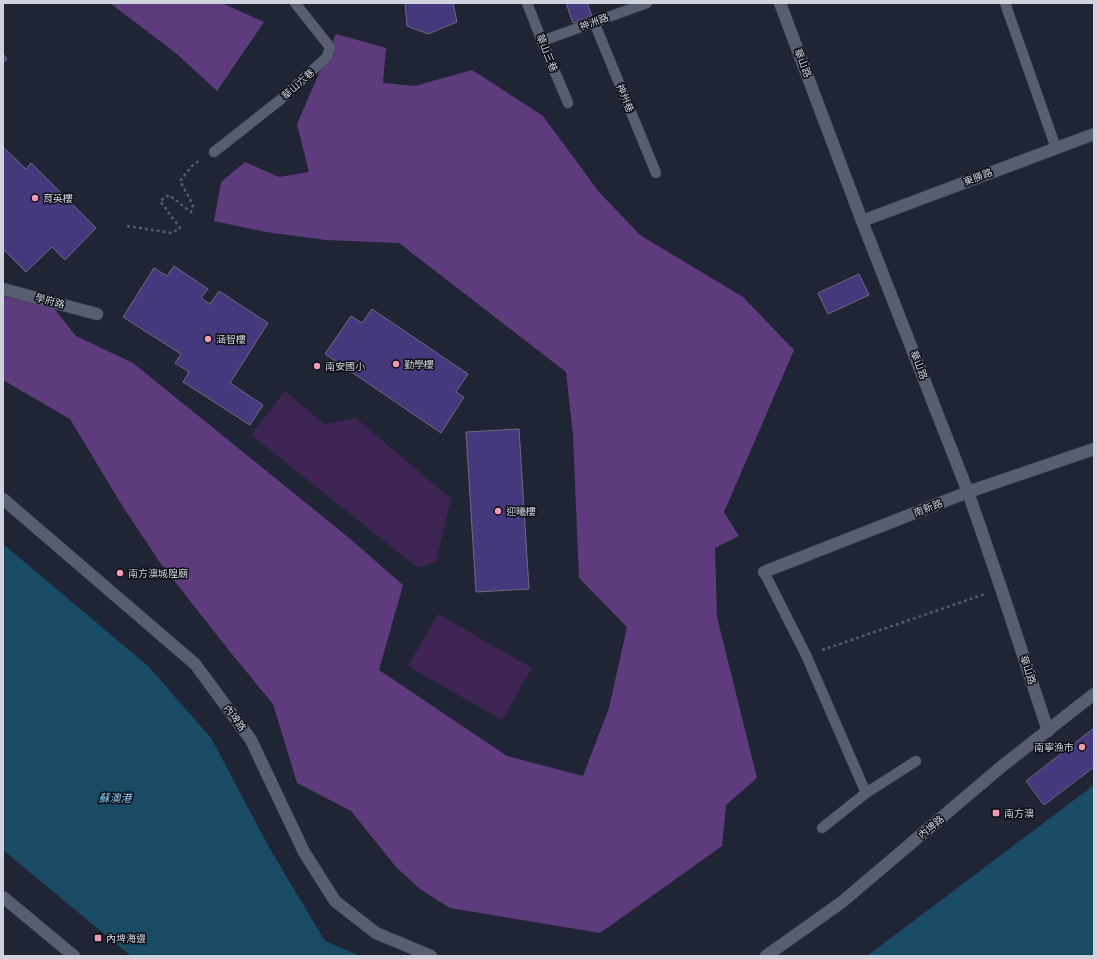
<svg xmlns="http://www.w3.org/2000/svg" width="1097" height="959" viewBox="0 0 1097 959" font-family="'DM Sans','Noto Sans TC',sans-serif">
	<rect width="100%" height="100%" fill="#202536"/>
	<g fill="#3d2452">
		<path d="M285,391L324,424L356,418L451,499L436,562L418,568L251,435Z"/>
		<path d="M438,614L532,668L502,720L408,666Z"/>
	</g>
	<g fill="#5e3b7d">
		<path d="M110,3H222L264,22L217,91L177,54Z"/>
		<path d="M336,34L386,48L383,83L415,86L472,70L543,116L599,192L640,235L743,297L794,350L724,512L739,536L715,548L717,617L757,778L726,805L722,846L600,933L450,908L420,889L396,867L351,811L297,783L273,704L231,653L161,564L123,507L70,419L3,380V296L52,306L76,336L133,363L348,537L403,585L379,670L507,756L583,776L609,708L627,627L579,578L573,435L566,372L399,243L326,240L266,232L214,221L221,182L245,162L279,177L309,172L297,124Z"/>
	</g>
	<g fill="#1a4b64">
		<path d="M3,544L148,666L211,738L270,849L325,941L360,956H131L3,850Z"/>
		<path d="M1094,785V956H867Z"/>
	</g>
	<g fill="#45387c" stroke="#6b6a7e">
		<path d="M405,3H453L457,22L428,34L407,26Z"/>
		<path d="M566,3H587L592,16L573,23Z"/>
		<path d="M3,54L7,59L3,63Z"/>
		<path d="M3,147L26,169L31,163L96,228L65,260L52,247L26,272L3,249Z"/>
		<path d="M174,266L208,289L201,298L210,304L219,291L268,323L230,383L263,405L250,425L183,382L189,372L175,363L181,354L123,317L154,268L167,276Z"/>
		<path d="M859,274L869,295L828,314L818,293Z"/>
		<path d="M372,309L468,374L456,392L464,397L441,433L325,354L351,316L362,323Z"/>
		<path d="M519,429L529,589L476,592L466,432Z"/>
		<path d="M1094,728V767L1044,805L1026,781Z"/>
	</g>
	<g fill="none" stroke-linecap="round" stroke-linejoin="round">
		<defs>
			<g id="lane">
				<path d="M527,3L542,41L568,103"/>
				<path d="M1005,3L1056,148"/>
				<path d="M594,22L656,173"/>
				<path d="M542,41L647,3"/>
				<path d="M214,152L280,100L327,57L330,47L295,3"/>
				<path d="M764,572L806,655L866,793L916,761"/>
				<path d="M822,828L866,793"/>
			</g>
			<g id="street">
				<path d="M780,3L862,221L968,492L1001,588L1048,731"/>
				<path d="M862,221L1094,134"/>
				<path d="M3,289L97,314"/>
				<path d="M3,499L195,664L251,740L304,852L335,901L376,933L431,956"/>
				<path d="M764,572L968,492L1094,449"/>
				<path d="M3,897L74,956"/>
				<path d="M766,956L842,902L1001,767L1094,694"/>
			</g>
		</defs>
		<use href="#lane" stroke="#3c414f" stroke-width="11"/>
		<use href="#street" stroke="#3c414f" stroke-width="13"/>
		<g stroke="#555a69" stroke-width="2.5" stroke-dasharray="3 3" stroke-linecap="butt">
			<path d="M127,226L172,233L180,228L160,201L169,195L191,212L193,205L180,181L192,166L200,160"/>
			<path d="M822,650L985,594"/>
		</g>
		<use href="#lane" stroke="#575e71" stroke-width="10"/>
		<use href="#street" stroke="#575e71" stroke-width="12"/>
	</g>
	<g fill="#f19ab1" stroke="#0c0f16" stroke-width="1.5">
		<circle cx="35" cy="198" r="4"/>
		<circle cx="208" cy="339" r="4"/>
		<circle cx="396" cy="364" r="4"/>
		<circle cx="317" cy="366" r="4"/>
		<circle cx="498" cy="511" r="4"/>
		<circle cx="120" cy="573" r="4"/>
		<circle cx="1082" cy="747" r="4"/>
		<rect x="992" y="809" width="8" height="8" rx="2"/>
		<rect x="94" y="934" width="8" height="8" rx="2"/>
	</g>
	<g text-anchor="middle" dominant-baseline="central" stroke-width="3" stroke-linejoin="round" paint-order="stroke">
		<g font-size="10" fill="#cfd3de" stroke="#0c0f16">
			<text transform="translate(594 22) rotate(-20)">神洲路</text>
			<text transform="translate(547 53) rotate(68)">華山三巷</text>
			<text transform="translate(803 63) rotate(69)">華山路</text>
			<text transform="translate(298 84) rotate(-42)">華山六巷</text>
			<text transform="translate(625 98) rotate(68)">神州巷</text>
			<text transform="translate(978 177) rotate(-21)">東勝路</text>
			<text transform="translate(50 301) rotate(15)">學府路</text>
			<text transform="translate(919 365) rotate(69)">華山路</text>
			<text transform="translate(928 508) rotate(-21)">南新路</text>
			<text transform="translate(1028 670) rotate(72)">華山路</text>
			<text transform="translate(235 718) rotate(54)">內埤路</text>
			<text transform="translate(931 827) rotate(-40)">內埤路</text>
		</g>
		<g font-size="10" fill="#cfd3de" stroke="#0c0f16" text-anchor="start">
			<text x="43" y="198">育英樓</text>
			<text x="216" y="339">涵智樓</text>
			<text x="404" y="364">勤學樓</text>
			<text x="325" y="366">南安國小</text>
			<text x="506" y="511">迎曦樓</text>
			<text x="128" y="573">南方澳城隍廟</text>
			<text x="1074" y="747" text-anchor="end">南寧漁市</text>
			<text x="1004" y="813">南方澳</text>
			<text x="106" y="938">內埤海邊</text>
		</g>
		<g font-size="11" font-style="italic" fill="#8accf0" stroke="#0c0f16">
			<text x="115" y="798">蘇澳港</text>
		</g>
	</g>
	<rect width="1097" height="959" fill="none" stroke="#cfd3de" stroke-width="8"/>
</svg>
